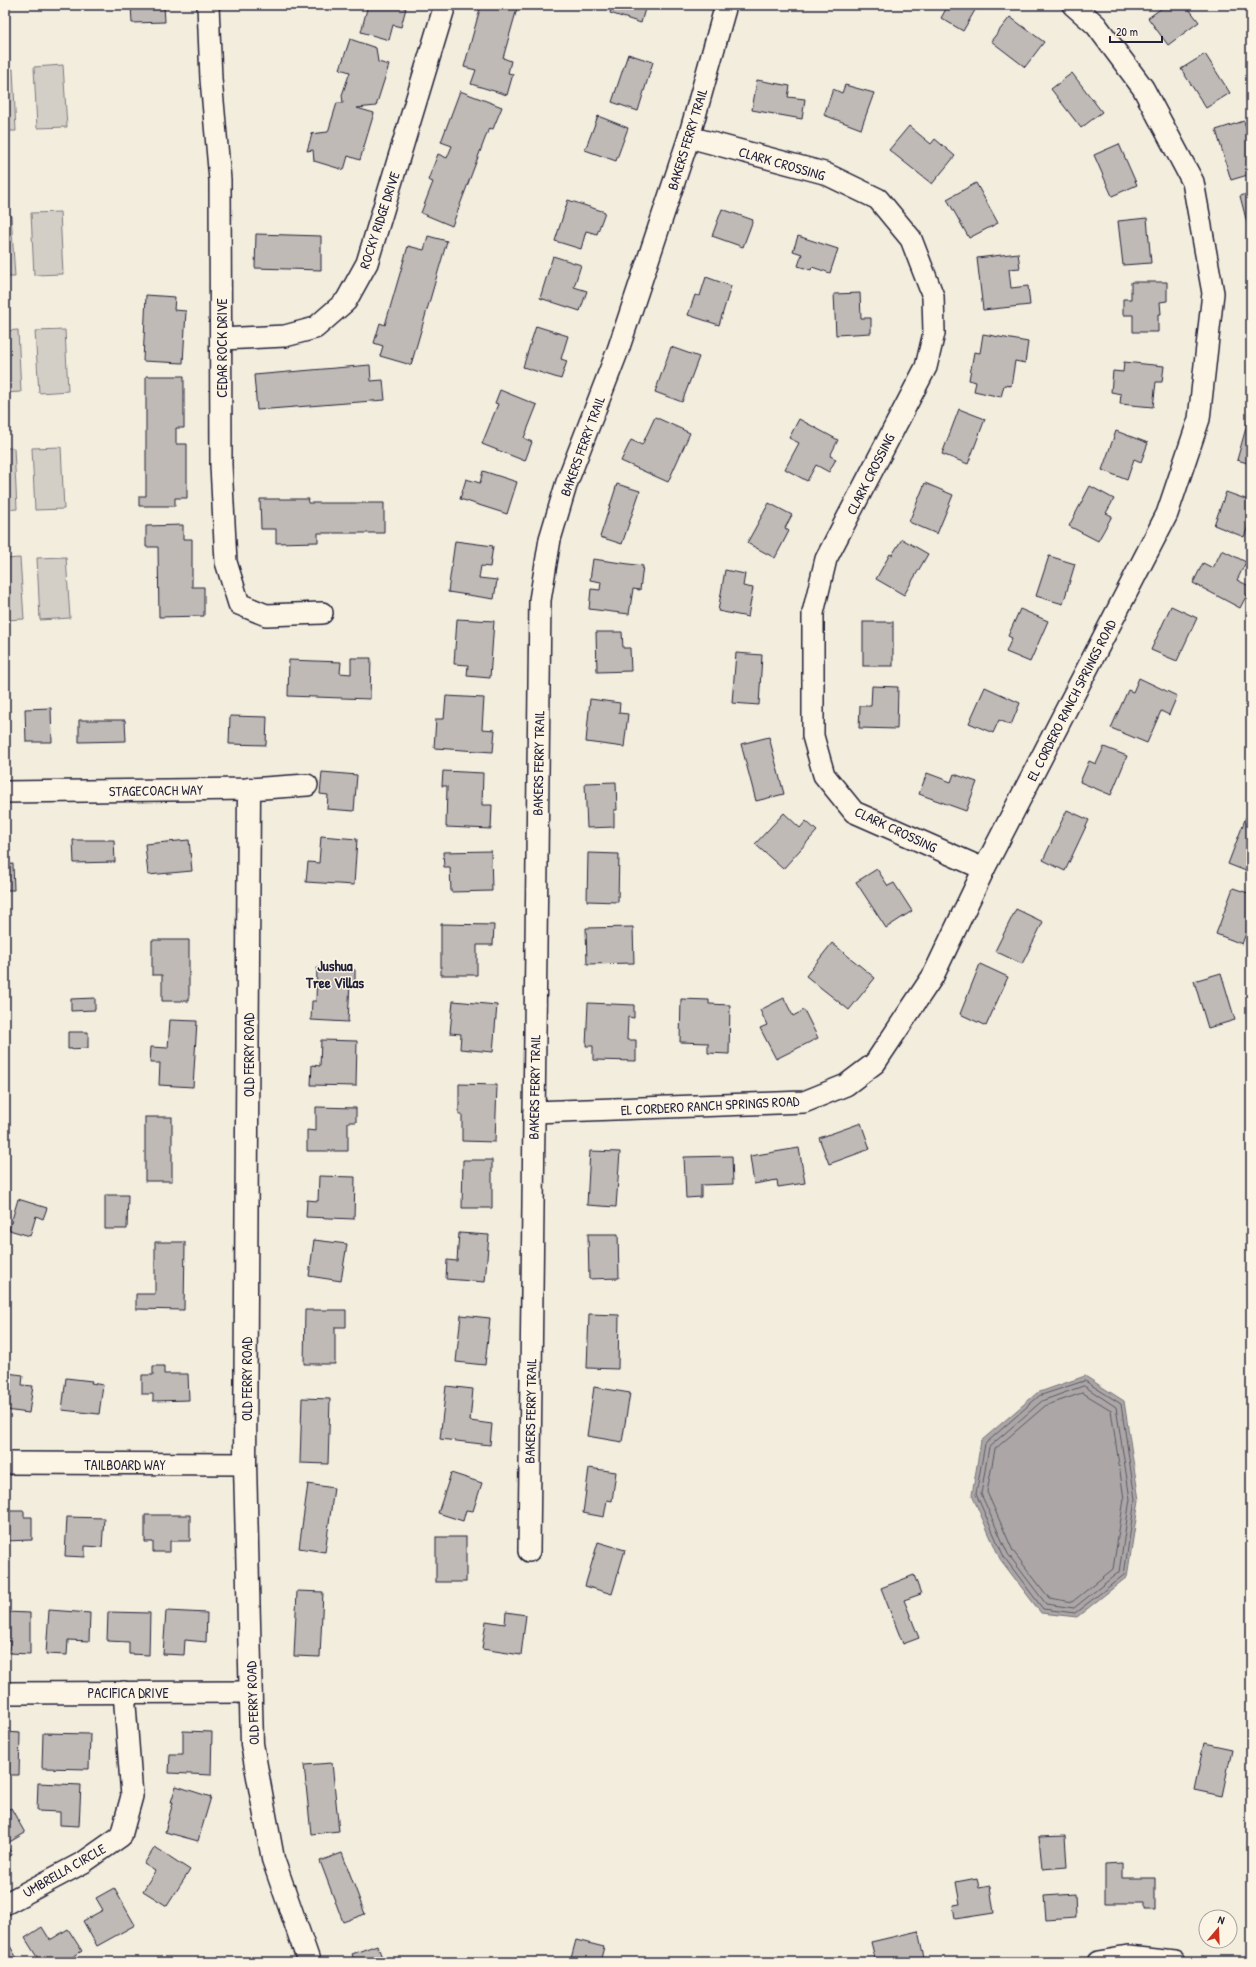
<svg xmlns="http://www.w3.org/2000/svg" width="1256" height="1967" viewBox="0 0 1256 1967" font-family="'Patrick Hand',sans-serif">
	<rect width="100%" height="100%" fill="#f3edde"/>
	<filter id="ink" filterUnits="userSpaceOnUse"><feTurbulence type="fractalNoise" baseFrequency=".025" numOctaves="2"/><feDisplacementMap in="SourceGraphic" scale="8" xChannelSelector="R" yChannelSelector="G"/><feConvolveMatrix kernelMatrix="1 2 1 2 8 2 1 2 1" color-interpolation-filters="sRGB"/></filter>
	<g filter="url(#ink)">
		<g fill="#d4cfc6" stroke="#7b7880">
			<path d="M63,65L67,127L37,128L34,67Z"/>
			<path d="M5,69H13L16,131H5Z"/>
			<path d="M60,212L63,274L34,275L31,213Z"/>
			<path d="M5,215H11L15,277H5Z"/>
			<path d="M18,330L21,392L5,393V331Z"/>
			<path d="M65,330L68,391L39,393L35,331Z"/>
			<path d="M61,447L64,509L35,510L32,448Z"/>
			<path d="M5,448H14L17,509L5,510Z"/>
			<path d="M66,557L70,618L40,620L37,558Z"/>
			<path d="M20,558L24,619L5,620V559Z"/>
		</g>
		<path fill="#aca7a6" stroke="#75727b" d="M1085,1376L1124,1401L1139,1500L1127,1577L1077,1617L1041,1613L1000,1559L972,1495L981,1441L1037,1393Z"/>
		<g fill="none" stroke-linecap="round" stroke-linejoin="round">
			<g stroke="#595766" stroke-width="1">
				<path d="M1085,1381L1121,1404L1135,1499L1124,1575L1075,1613L1043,1609L1004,1557L976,1494L985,1444L1039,1396Z"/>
				<path d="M1084,1386L1116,1407L1130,1499L1119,1572L1074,1608L1046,1604L1008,1554L981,1494L989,1447L1042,1401Z"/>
				<path d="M1083,1393L1111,1410L1124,1499L1113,1569L1072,1602L1049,1598L1013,1551L987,1492L995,1449L1045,1406Z"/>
			</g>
		</g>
		<g fill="#bfbab6" stroke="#22223b">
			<path d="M131,5H164L165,22L132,23Z"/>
			<path d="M368,5H404V8H406L401,27L393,25L389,40L361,32Z"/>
			<path d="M481,5H518L503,58L511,61L508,73L513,74L507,95L471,84L476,70L464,67Z"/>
			<path d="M612,5H646L641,23L610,13Z"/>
			<path d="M939,5H978L963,31L941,18L946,9Z"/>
			<path d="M1166,5H1186L1199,22L1168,45L1148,18Z"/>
			<path d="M1010,17L1044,42L1025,67L991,41Z"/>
			<path d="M350,39L376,48L378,62L389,65L376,106L357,108L374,113L360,160L348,156L344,170L314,161L313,150L307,151L312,134H310L328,132L337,103H343L342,95L350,72L340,69Z"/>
			<path d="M628,54L653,62L638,111L612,102Z"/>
			<path d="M1205,54L1230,93L1206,108L1181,69Z"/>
			<path d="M1072,73L1102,112L1081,128L1051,89Z"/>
			<path d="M757,80L790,86L788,97L805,99L802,119L752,110Z"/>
			<path d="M845,85L874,93L861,129L824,115L833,89L842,93Z"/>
			<path d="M460,91L502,107L493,129L489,128L452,226L421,213L433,182L428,180L438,154L447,158L452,146L441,142Z"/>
			<path d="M598,116L628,128L616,161L585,150Z"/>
			<path d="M1244,121L1251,144V174L1231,180L1216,130Z"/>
			<path d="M909,126L931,144L935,139L955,156L932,184L889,150Z"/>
			<path d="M1119,144L1137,185L1112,196L1094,155Z"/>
			<path d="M976,183L998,223L969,238L947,199Z"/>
			<path d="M1251,193V238L1240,196Z"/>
			<path d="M568,200L605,212L597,234L586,231L581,249L555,241Z"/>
			<path d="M722,209L753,220L743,247L712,236Z"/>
			<path d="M1147,218L1151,263L1123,265L1118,221Z"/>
			<path d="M256,234L321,236V270L255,268Z"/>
			<path d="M428,236L447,241L411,365L380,356L383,346L374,343L380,323L385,325L408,246L424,250Z"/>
			<path d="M798,236L838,249L830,273L812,267L811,270L798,266L802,254L793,251Z"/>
			<path d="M1018,253L1020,268L1009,269L1011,288L1028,286L1030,305L983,310L977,258Z"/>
			<path d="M553,256L581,265L574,287L587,291L580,311L540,298Z"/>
			<path d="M706,277L731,286L719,325L688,315L695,295L700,296Z"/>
			<path d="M1131,282H1167V301L1160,302L1161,314H1158V332H1133V315H1123V299H1131Z"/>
			<path d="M860,293L861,318H871V333L836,335L834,294Z"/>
			<path d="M146,295L175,297L174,310L186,311L183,363L143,361Z"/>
			<path d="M536,326L568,336L561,359L567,361L561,379L523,367Z"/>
			<path d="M983,334L1028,342L1025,363L1015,361L1011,386L1004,385L1001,397L974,391L976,382L969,380L974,352L980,353Z"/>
			<path d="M671,347L699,357L682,402L655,392Z"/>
			<path d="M1124,362L1164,366L1162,382H1156L1153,407L1120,404L1121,394L1111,392L1113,371L1123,372Z"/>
			<path d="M370,365L371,381L383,380L385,400L257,410L254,375Z"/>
			<path d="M146,376H184V428H176V444H187V498H175V506H139V496H146Z"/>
			<path d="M500,390L537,405L524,438L532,442L525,461L482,444L498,404L495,403Z"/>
			<path d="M959,409L985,419L968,464L942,454Z"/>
			<path d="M1251,410V464L1237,460Z"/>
			<path d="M655,417L690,433L668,482L621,461L631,440L642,445Z"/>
			<path d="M799,419L838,440L830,456L836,459L829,472L816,465L807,481L785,469L799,443L789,438Z"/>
			<path d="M1116,431L1148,443L1141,462L1134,459L1127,480L1102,470Z"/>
			<path d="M483,471L517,482L507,514L460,499L466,479L480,483Z"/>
			<path d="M925,483L953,495L937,534L909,522Z"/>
			<path d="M617,484L640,491L622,544L600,537Z"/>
			<path d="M1090,486L1114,499L1106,513L1112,516L1098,541L1069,526Z"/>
			<path d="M1226,492L1251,501V519L1244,537L1214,525Z"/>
			<path d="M260,499H309L308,503H384V533H318V542L276,543V529H261Z"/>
			<path d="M769,503L792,515L785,528L789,531L775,558L747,543Z"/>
			<path d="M183,525V539H192V587H204V616L159,617L158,547H146V526Z"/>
			<path d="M902,539L928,554L904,595L876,579L890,554L892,555Z"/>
			<path d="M455,541L493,546L490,567L481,566L479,578L497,580L494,599L448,592Z"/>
			<path d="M1222,550L1246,562L1237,580L1251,587L1240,608L1193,583L1203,563L1213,568Z"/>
			<path d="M1049,556L1075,564L1063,604L1036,596Z"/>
			<path d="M593,559L643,566L640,590L633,589L629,614L589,609L591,589L600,590L601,582L590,580Z"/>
			<path d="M725,570L745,574L743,586L753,588L748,617L718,611Z"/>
			<path d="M1171,606L1197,618L1177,661L1151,650Z"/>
			<path d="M1020,609L1048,621L1030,662L1006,652L1012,638L1008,636Z"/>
			<path d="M457,619L494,621L490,678L467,676L468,665L454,664Z"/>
			<rect x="863" y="622" width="30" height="44"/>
			<path d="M596,632H622L623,648H630L631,671L597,672Z"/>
			<path d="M736,653L762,655L759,705L732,703Z"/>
			<path d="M351,658H371L370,699L288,696L289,660L341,662L340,673L351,674Z"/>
			<path d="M1139,678L1177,696L1169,715L1161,711L1147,743L1111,728L1128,690L1133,692Z"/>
			<path d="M872,686L898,687L897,729L859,728L860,706H871Z"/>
			<path d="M985,687L1020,703L1011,725L999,720L993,733L969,723Z"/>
			<path d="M446,696L484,698L482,729L495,730L493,752L434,748L436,719H444Z"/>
			<path d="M590,699L620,703L619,713L628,714L624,747L586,742Z"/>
			<path d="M51,708L52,742H26L25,709Z"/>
			<path d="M230,716L267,717L266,745L229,744Z"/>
			<path d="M79,720H125L126,741L79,742Z"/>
			<path d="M769,737L784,794L756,801L741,744Z"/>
			<path d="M1104,747L1127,756L1111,795L1080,782L1089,761L1096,764Z"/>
			<path d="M443,771L483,773L482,805H492L491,829L446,827L447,786H442Z"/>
			<path d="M322,772L357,775L354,811L327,809L328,795L320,794Z"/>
			<path d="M927,773L951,782L954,774L977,782L966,811L919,794Z"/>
			<path d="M616,782L617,810H614V827L587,828L585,783Z"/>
			<path d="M1249,809L1251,810V873L1228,864Z"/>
			<path d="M1067,810L1089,820L1065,871L1043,860Z"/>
			<path d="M784,813L800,828L806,821L817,831L783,869L755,844Z"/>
			<path d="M321,836L357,839L354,885L306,882L308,862L319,863Z"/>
			<path d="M73,840H114L115,862L74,863Z"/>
			<path d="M189,840L192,871L148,875L145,844Z"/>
			<path d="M491,851L492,891L451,892L450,867H444L443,852Z"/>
			<path d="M588,853L619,854L618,902L587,901Z"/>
			<path d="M13,864L14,890H6L5,865Z"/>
			<path d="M877,869L888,886L894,883L912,911L886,928L856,882Z"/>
			<path d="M1233,888L1251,894V920L1242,944L1216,934Z"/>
			<path d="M1016,909L1043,922L1022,964L995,951Z"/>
			<path d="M441,924L494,925L493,945H477V975H441Z"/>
			<path d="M633,927L634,963L587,964L586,928Z"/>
			<path d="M152,940H189V1001H162V975H152Z"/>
			<path d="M832,943L875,978L849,1010L806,976Z"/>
			<path d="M980,964L1008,977L986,1026L960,1014Z"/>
			<path d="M317,968L355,970V982H350L348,1022L311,1020L312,1001H316Z"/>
			<path d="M1221,973L1235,1020L1208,1028L1194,981Z"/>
			<path d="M95,998V1010L71,1011V999Z"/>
			<path d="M784,998L793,1016L804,1010L818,1038L776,1059L760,1028L767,1025L760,1010Z"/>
			<path d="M681,999L709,1000V1004L730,1005L729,1054L708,1053V1043L680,1042Z"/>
			<path d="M453,1001L497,1005L493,1052L460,1049L461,1034L450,1033Z"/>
			<path d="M588,1003L634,1005V1018L628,1017L627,1040H636V1061L593,1060V1046H586Z"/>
			<path d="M170,1020L197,1021L193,1087L159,1085L160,1063H150L151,1047L168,1048Z"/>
			<path d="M68,1032H88V1048L68,1049Z"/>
			<path d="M321,1040L357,1041L356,1086L311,1085L312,1065L320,1066Z"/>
			<path d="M459,1084L497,1085L495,1142L462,1141V1115H459Z"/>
			<path d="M316,1107L356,1108V1122H348V1151H307V1130L316,1131Z"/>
			<rect x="145" y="1117" width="27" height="64"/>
			<path d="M861,1123L870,1149L829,1164L819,1138Z"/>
			<path d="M799,1148L805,1183L778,1187L777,1180L754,1184L750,1156Z"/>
			<path d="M590,1151L620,1152L616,1207L587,1205Z"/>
			<path d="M732,1156L733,1184L701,1185V1197L686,1198L684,1157Z"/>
			<path d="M463,1160H492V1208H462Z"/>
			<path d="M319,1176L355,1177L354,1219L306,1217L307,1200L318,1201Z"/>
			<path d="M105,1195H128L127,1229H105Z"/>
			<path d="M18,1199L47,1208L43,1219L36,1216L30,1236L9,1230Z"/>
			<path d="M459,1233L489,1235L485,1282L446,1279L447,1260L457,1261Z"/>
			<path d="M588,1234H618L619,1278L589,1279Z"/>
			<path d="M314,1240L347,1244L341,1281L309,1276Z"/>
			<path d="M155,1242H185L184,1310L136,1309V1294H155Z"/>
			<path d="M305,1310H346V1327H335V1364H304Z"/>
			<path d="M589,1314L619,1315L618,1369L587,1368Z"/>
			<path d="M461,1315L490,1318L485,1365L456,1362Z"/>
			<path d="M153,1366H164V1374H188L189,1400L153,1401V1394H142V1375H153Z"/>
			<path d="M7,1373L23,1375L22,1385L33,1386L29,1413L5,1410Z"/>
			<path d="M66,1378L92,1381L91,1383L103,1385L99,1414L62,1410Z"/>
			<path d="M446,1386L473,1389L470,1421L492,1424L490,1445L440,1439Z"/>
			<path d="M594,1387L630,1393L622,1442L587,1436Z"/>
			<path d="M302,1398L330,1399L328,1464L300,1463Z"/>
			<path d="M589,1468L616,1472L612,1501L607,1500L604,1517L583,1513Z"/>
			<path d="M451,1473L482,1483L473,1511L466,1510L463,1521L438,1513Z"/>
			<path d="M308,1484L334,1488L325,1552L299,1548Z"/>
			<path d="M5,1511H24V1517H32V1540L5,1541Z"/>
			<path d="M145,1515H190V1541H170V1552H153V1542H145Z"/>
			<path d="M67,1517L104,1518L102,1547L85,1546V1557L65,1556Z"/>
			<rect x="436" y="1537" width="30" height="45"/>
			<path d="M598,1542L625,1550L612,1594L585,1586Z"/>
			<path d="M914,1575L921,1594L904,1600L919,1638L903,1644L881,1588Z"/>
			<path d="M297,1591L323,1592L320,1657L294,1656Z"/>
			<path d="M49,1610L90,1613L89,1641L68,1640L67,1655L46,1654Z"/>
			<path d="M166,1611L207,1613L206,1642L185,1640L184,1655L163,1654Z"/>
			<path d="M5,1612L30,1613V1654L9,1653L10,1641H5Z"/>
			<path d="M108,1612L150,1613L149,1655L129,1654V1642L107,1641Z"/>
			<path d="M506,1612L526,1615L521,1655L482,1649L486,1621L505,1624Z"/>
			<path d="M183,1731L212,1732L211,1775L169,1773L170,1754H183Z"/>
			<path d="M5,1732L20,1733L19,1775H5Z"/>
			<path d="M43,1733L90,1734L89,1769L42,1768Z"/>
			<path d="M1204,1743L1232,1749L1222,1796L1194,1790Z"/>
			<path d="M332,1763L339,1831L311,1834L304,1765Z"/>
			<path d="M38,1783L81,1785L79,1826L60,1825V1812L37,1811Z"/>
			<path d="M176,1786L211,1797L198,1841L165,1832L173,1802H171Z"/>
			<path d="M11,1808L25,1833L6,1844L12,1855L5,1859V1811Z"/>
			<path d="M1065,1836L1067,1867L1042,1869L1039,1837Z"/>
			<path d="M155,1847L190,1870L167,1906L143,1891L155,1871L144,1864Z"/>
			<path d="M342,1853L365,1914L343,1922L320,1861Z"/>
			<path d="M1122,1863V1878H1155V1910H1143V1903H1105V1864Z"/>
			<path d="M977,1878L979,1888L990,1886L994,1913L955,1919L953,1905L960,1904L956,1882Z"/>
			<path d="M114,1888L135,1925L97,1946L83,1921L103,1910L96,1898Z"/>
			<path d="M1075,1894L1076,1918L1046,1920L1044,1896Z"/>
			<path d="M42,1927L50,1940L68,1929L82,1951L65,1962H40L25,1938Z"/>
			<path d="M918,1931L924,1958L909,1962H876L871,1942Z"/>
			<path d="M576,1940L604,1947L600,1962H570Z"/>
			<path d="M377,1945L384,1962H355L352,1954Z"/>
			<path d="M10,1946L19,1962H5V1949Z"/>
		</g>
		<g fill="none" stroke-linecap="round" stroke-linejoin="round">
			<defs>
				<g id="minor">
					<path d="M208,5L211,79L220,180L221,465L226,562L239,604L266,615L322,613"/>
					<path d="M689,137L824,173L878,199L911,239L933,296L934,333L926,367L826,559L813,613V736L824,775L854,812L984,869"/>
					<path d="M221,339L285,336L315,328L346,301L367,263L445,5"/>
					<path d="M5,792L249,789L307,785"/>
					<path d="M534,1112L804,1102L846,1085L875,1063L933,976L984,869L1167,514L1199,419L1213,293L1193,182L1143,88L1096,25L1073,5"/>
					<path d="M5,1463L245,1464"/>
					<path d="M529,1551L540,600L550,539L567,482L618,350L689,137L726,5"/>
					<path d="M5,1693L251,1692"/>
					<path d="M5,1904L84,1862L121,1836L132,1796L124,1692"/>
					<path d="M1098,1962L1128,1957L1173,1962"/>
				</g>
				<path id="tertiary" d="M249,789L245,1464L252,1744L273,1859L309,1962"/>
			</defs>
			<use href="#minor" stroke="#22223b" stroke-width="24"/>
			<use href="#tertiary" stroke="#22223b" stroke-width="25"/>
			<use href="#minor" stroke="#fcf5e5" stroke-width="21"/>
			<use href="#tertiary" stroke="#fcf5e5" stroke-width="22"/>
		</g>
	</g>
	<g text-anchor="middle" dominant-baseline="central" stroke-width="3" stroke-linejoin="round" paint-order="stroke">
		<g font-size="14" fill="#22223b" stroke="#fcf5e5">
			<text transform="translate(687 139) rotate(-73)">BAKERS FERRY TRAIL</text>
			<text transform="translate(782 163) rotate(16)">CLARK CROSSING</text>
			<text transform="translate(379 220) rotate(-72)">ROCKY RIDGE DRIVE</text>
			<text transform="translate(221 348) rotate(-90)">CEDAR ROCK DRIVE</text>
			<text transform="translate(582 446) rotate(-70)">BAKERS FERRY TRAIL</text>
			<text transform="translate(870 474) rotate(-63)">CLARK CROSSING</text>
			<text transform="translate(1071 700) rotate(-63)">EL CORDERO RANCH SPRINGS ROAD</text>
			<text transform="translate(538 763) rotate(-89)">BAKERS FERRY TRAIL</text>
			<text transform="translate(156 790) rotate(-1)">STAGECOACH WAY</text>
			<text transform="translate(896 829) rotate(25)">CLARK CROSSING</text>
			<text transform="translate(248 1055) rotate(-90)">OLD FERRY ROAD</text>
			<text transform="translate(534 1087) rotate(-89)">BAKERS FERRY TRAIL</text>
			<text transform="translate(710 1105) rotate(-3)">EL CORDERO RANCH SPRINGS ROAD</text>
			<text transform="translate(246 1379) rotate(-90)">OLD FERRY ROAD</text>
			<text transform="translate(530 1411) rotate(-89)">BAKERS FERRY TRAIL</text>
			<text x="125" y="1464">TAILBOARD WAY</text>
			<text x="128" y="1692">PACIFICA DRIVE</text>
			<text transform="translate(252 1703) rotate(-92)">OLD FERRY ROAD</text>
			<text transform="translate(64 1870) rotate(-30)">UMBRELLA CIRCLE</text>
		</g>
		<g font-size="15" font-weight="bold" fill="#22223b" stroke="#fcf5e5">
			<text x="335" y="965">Jushua<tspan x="335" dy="17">Tree Villas</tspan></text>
		</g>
	</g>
	<rect width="1256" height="1967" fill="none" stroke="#fcf5e5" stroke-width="20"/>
	<rect x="10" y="10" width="1236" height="1947" fill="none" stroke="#22223b" stroke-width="1.5" filter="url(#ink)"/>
	<g transform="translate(1218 1929) rotate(19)"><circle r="19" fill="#fcf5e5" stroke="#a5a1a1"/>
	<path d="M0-3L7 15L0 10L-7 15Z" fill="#c8321e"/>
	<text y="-6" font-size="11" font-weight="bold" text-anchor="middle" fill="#22223b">N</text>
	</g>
	<path d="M1110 36v6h52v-6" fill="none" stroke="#22223b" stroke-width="2"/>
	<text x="1116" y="36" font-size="12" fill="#22223b" stroke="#fcf5e5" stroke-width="3" paint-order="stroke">20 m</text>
</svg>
